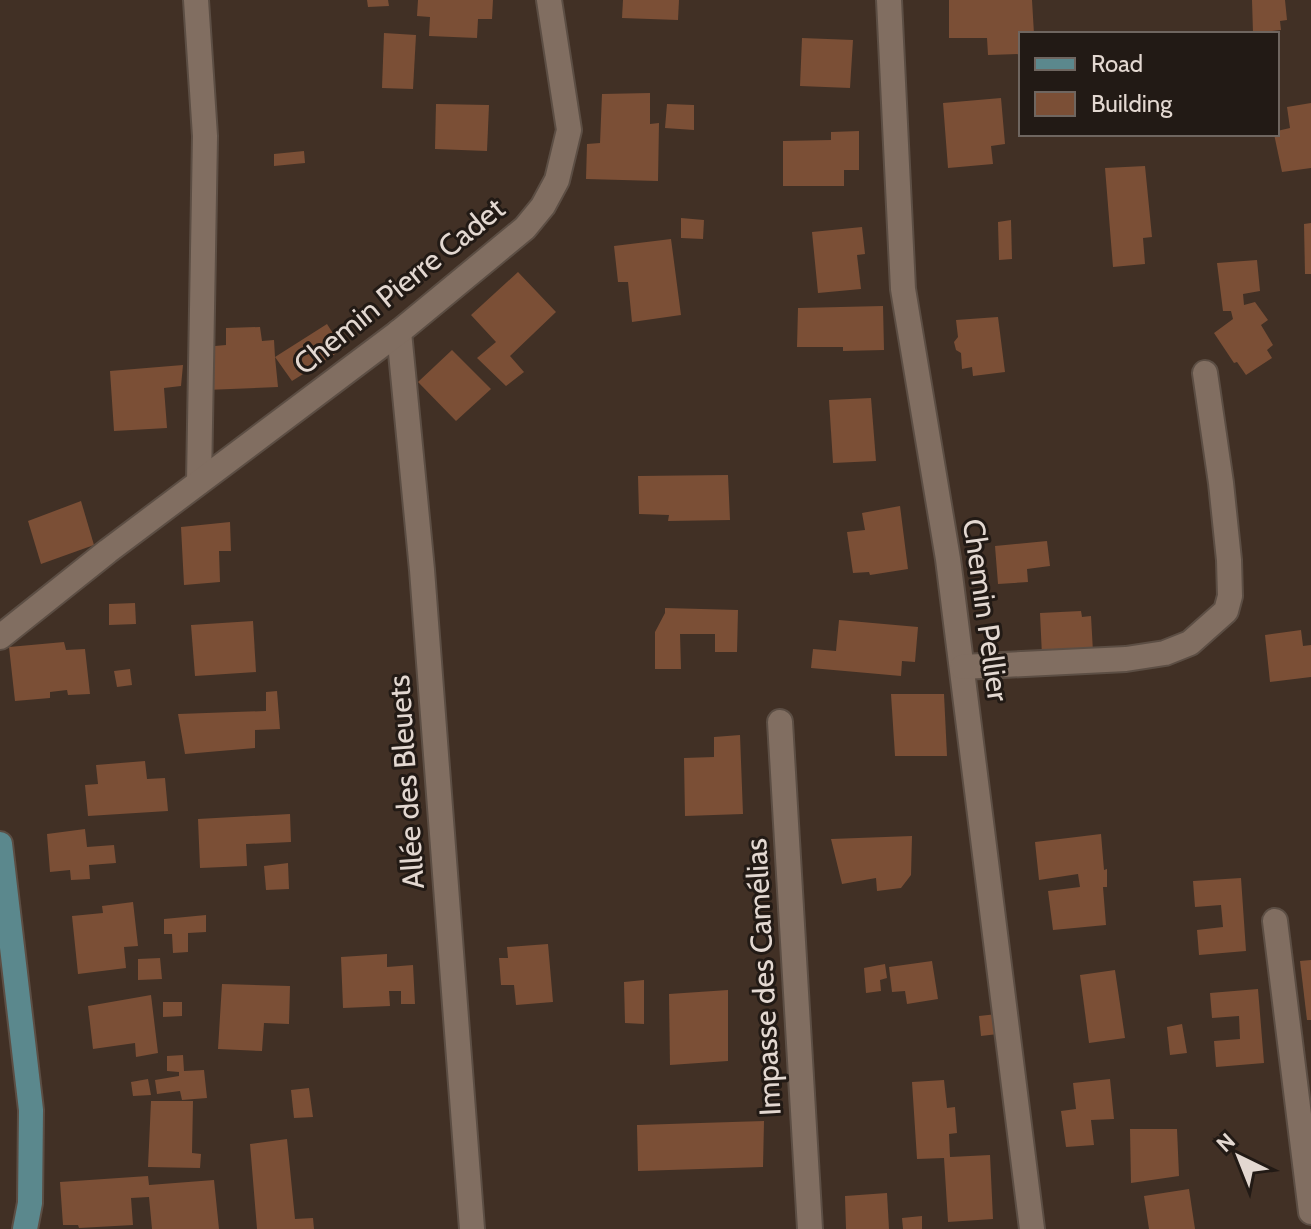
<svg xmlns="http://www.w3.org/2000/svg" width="1311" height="1229" viewBox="0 0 1311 1229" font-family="Cabin,sans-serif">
	<rect width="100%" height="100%" fill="#413025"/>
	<g fill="#7b4f36">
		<path d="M367,0H388L389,6L368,7Z"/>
		<path d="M418,0H493L492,19H478L477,38L429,36L430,17L417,16Z"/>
		<path d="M623,0H679L678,20L622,18Z"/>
		<path d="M949,0H1032L1034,34H1021V54L988,55L987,38H949Z"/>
		<path d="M1252,0H1285L1287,20L1280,21L1281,30L1253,33Z"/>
		<path d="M384,33L416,35L413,89L382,88Z"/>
		<path d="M802,38L853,40L850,88L800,86Z"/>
		<path d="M650,93V124L659,123L658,181L586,179L587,144L600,143L602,94Z"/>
		<path d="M1001,98L1005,144L991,146L993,164L948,168L943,103Z"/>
		<path d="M1311,103V168L1282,172L1274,134H1277V131L1290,128L1287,107Z"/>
		<path d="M436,104L489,105L487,151L435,149Z"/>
		<path d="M667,104L694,105V130L665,128Z"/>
		<path d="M859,131V170H844V186H783V141L831,140V132Z"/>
		<path d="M304,151L305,163L274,166V154Z"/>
		<path d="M1145,166L1152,237L1143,238L1145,264L1113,267L1105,168Z"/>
		<path d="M681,218L704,220L703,239L681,238Z"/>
		<path d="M1011,220L1012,259L999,260L998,222Z"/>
		<path d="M1311,223V274H1305L1304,224Z"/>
		<path d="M862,227L865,254L857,255L861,289L818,293L812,232Z"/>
		<path d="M671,239L681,315L632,322L628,282H618L614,246Z"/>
		<path d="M1257,260L1260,291L1243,294L1244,305L1255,302L1268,320L1261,325L1273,345L1267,350L1272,358L1246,375L1237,362L1234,363L1214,333L1233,319L1231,311H1223L1217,263Z"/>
		<path d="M518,272L556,312L510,356L524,372L506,386L477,358L496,342L471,315Z"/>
		<path d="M883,306L884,350L843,351V347H797L798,308Z"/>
		<path d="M998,317L1005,372L973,376L972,367L962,369L961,353L956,350L954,342L958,337L956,320Z"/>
		<path d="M327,324L343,349L292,381L275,357L278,387L206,390L204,347L226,345V328L260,327L262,341L274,340L275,357Z"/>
		<path d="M452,350L491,389L456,421L418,382Z"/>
		<path d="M183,365L181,386L164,388L167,428L114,431L110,371Z"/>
		<path d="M871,398L876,461L833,463L829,400Z"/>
		<path d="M728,475L730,520L668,521L669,515L639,514L638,476Z"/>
		<path d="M81,501L94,545L41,564L28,521Z"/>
		<path d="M900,506L908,569L870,575L869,572L853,573L847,532L865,530L862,513Z"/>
		<path d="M230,522L231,551H219L220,582L184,585L181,527Z"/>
		<path d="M1047,541L1050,566L1027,569L1028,582L998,584L995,546Z"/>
		<path d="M135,603L136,624L109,625V604Z"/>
		<path d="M665,608L738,610L737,652H715V634H680L681,669H655V632L665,613Z"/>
		<path d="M1081,611L1082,617L1091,616L1093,652L1042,656L1040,613Z"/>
		<path d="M839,620L918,627L915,662L902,661L901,676L811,668L813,649L836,651Z"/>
		<path d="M253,621L256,672L195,676L191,625Z"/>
		<path d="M1301,630L1303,646L1311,645V677L1270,682L1265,635Z"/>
		<path d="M64,642L66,650L85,649L90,694L68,695L67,690L50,692V698L15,701L9,647Z"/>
		<path d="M130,669L132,685L117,687L114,671Z"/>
		<path d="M277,691L280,729L255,730V748L185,754L178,714L266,711V692Z"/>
		<path d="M891,694H944L947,756H895Z"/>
		<path d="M740,735L743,814L685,816L684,758L714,757V737Z"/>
		<path d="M145,761L147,779L165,778L168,811L88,816L85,785L98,784L96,765Z"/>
		<path d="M290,814L291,842L246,844L247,866L200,868L198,819Z"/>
		<path d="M85,829L87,847L114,845L116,863L89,865L90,879L71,880L70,870L50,872L47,834Z"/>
		<path d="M1101,834L1104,870L1107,869V887H1103L1106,925L1053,930L1048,891L1080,887L1078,874L1039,880L1035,842Z"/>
		<path d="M912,836L911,875L901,888L877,891L876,878L842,884L831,839Z"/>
		<path d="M288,863L289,889L266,890L264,866Z"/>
		<path d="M1241,878L1246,951L1199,955L1197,930L1223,927L1221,905L1195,907L1193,881Z"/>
		<path d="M133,902L138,946L124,947L126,968L78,974L72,916L103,913L102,906Z"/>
		<path d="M206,915V932L188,933V952L173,953L172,934H164V919Z"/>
		<path d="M548,944L553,1002L516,1005L514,985H501L499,958H508L507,947Z"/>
		<path d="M387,954V967L413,965L415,1004H401V991H389L390,1006L343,1008L341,957Z"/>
		<path d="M160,958L162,979L138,980V959Z"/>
		<path d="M1311,960V1020H1307L1300,961Z"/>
		<path d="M932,961L938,999L907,1004L905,991L892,992L889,967Z"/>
		<path d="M885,964L887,978L880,980L881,991L866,993L864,968Z"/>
		<path d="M1115,970L1125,1038L1089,1043L1080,975Z"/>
		<path d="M644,980V1024L625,1023L624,982Z"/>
		<path d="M222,984L290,986L289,1024L264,1023L262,1051L218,1049Z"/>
		<path d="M1258,989L1264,1063L1216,1067L1214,1041L1240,1039L1239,1016L1212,1018L1210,993Z"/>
		<path d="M728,990V1061L670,1065L669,994Z"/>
		<path d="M151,995L158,1053L136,1057L135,1043L93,1049L88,1006Z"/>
		<path d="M163,1002H182V1016L163,1017Z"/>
		<path d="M997,1014L998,1034L981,1036L979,1016Z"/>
		<path d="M1182,1024L1187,1053L1170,1055L1167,1027Z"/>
		<path d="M183,1055L184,1071L204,1070L207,1098L182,1100L180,1091L157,1094L155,1080L179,1076V1072L167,1071V1056Z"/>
		<path d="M148,1079L151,1095L133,1096L131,1082Z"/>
		<path d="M1110,1079L1114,1119L1091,1120L1094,1145L1066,1147L1061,1111L1076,1109L1073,1083Z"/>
		<path d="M944,1080L947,1108L955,1107L957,1133L949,1134L950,1157L990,1155L993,1219L948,1222L944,1158L917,1159L912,1082Z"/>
		<path d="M309,1088L313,1117L294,1118L291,1090Z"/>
		<path d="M151,1101H193L192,1153L201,1154L200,1168L148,1167Z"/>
		<path d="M764,1121L763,1167L638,1171L637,1125Z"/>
		<path d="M1130,1129H1177L1179,1176L1131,1183Z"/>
		<path d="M287,1139L295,1219L313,1218L314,1229H257L250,1144Z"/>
		<path d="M148,1176L149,1185L214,1180L219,1229H152L149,1197L131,1198L133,1225L79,1228L78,1225H63L60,1182Z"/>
		<path d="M1189,1189L1195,1229H1149L1144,1196Z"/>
		<path d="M887,1193L889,1229H846L845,1196Z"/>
		<path d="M922,1216V1229H903L902,1218Z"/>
	</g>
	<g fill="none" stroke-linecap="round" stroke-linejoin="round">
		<defs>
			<g id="minor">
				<path d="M196,0L205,136L199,482"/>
				<path d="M889,0L903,289L948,559L1032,1229"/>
				<path d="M399,332L422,570L472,1229"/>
				<path d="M0,637L108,551L399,332L525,228L543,206L557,180L569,130L549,0"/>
				<path d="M962,667L1126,659L1165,653L1190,643L1226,611L1230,596L1229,560L1221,483L1205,373"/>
				<path d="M780,722L810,1229"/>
				<path d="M1275,921L1311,1212"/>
			</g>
			<path id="major" d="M0,844L31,1110L30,1203L25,1229"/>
		</defs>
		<use href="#minor" stroke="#5c4e44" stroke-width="28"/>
		<use href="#major" stroke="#5c4e44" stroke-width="28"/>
		<use href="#minor" stroke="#816e61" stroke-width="24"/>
		<use href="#major" stroke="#5b888d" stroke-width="24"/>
	</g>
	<g text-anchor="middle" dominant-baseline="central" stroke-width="6" stroke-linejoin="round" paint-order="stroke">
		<g font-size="30" fill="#e3d8d1" stroke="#221a15">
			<text transform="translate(399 286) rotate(-39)">Chemin Pierre Cadet</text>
			<text transform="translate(986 610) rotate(82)">Chemin Pellier</text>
			<text transform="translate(406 782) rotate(-94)">Allée des Bleuets</text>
			<text transform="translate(763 977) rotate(-93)">Impasse des Camélias</text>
		</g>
	</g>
	<rect x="1019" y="32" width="260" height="104" fill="#221a15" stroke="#6f6660" stroke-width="2"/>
	<rect x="1035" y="58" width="40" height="12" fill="#5b888d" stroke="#6f6660" stroke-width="2"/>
	<text x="1091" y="72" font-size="24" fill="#e3d8d1">Road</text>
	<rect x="1035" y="92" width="40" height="24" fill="#7b4f36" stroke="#6f6660" stroke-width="2"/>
	<text x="1091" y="112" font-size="24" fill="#e3d8d1">Building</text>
	<g transform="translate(1239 1157) rotate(317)" stroke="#221a15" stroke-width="6" paint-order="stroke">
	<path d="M0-6L14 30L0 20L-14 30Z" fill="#e3d8d1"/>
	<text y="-12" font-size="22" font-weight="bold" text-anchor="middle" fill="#e3d8d1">N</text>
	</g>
</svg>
